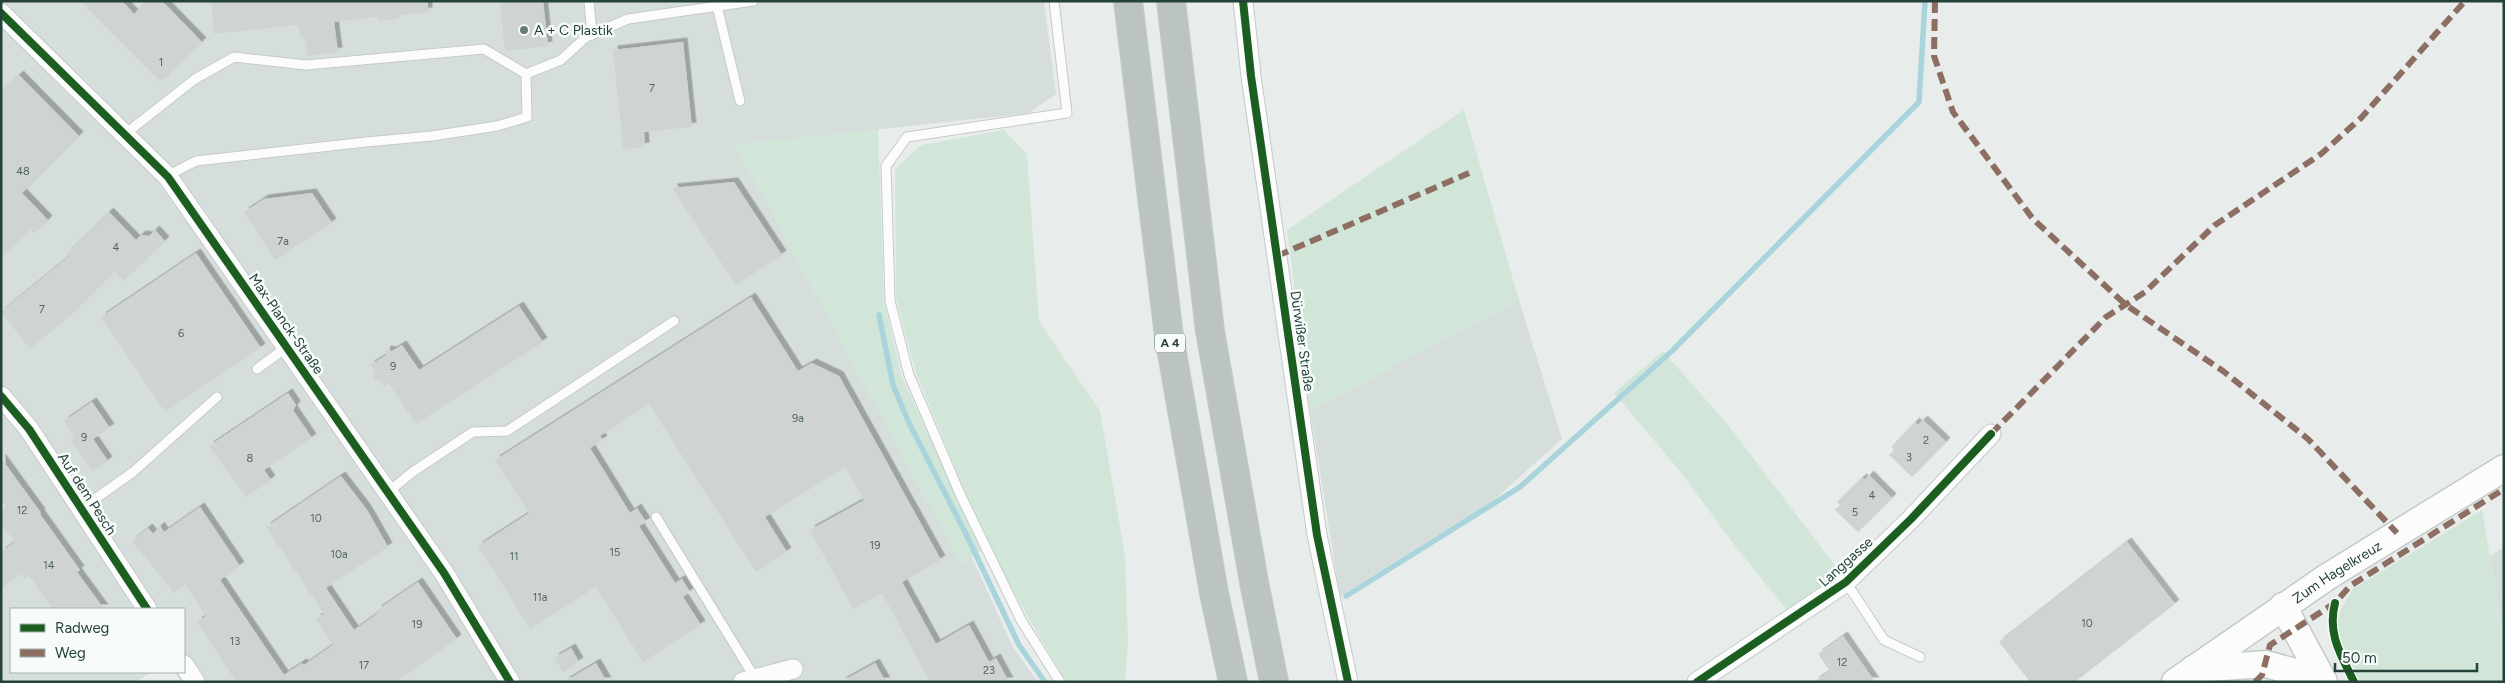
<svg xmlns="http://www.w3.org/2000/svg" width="2505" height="683" viewBox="0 0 2505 683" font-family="Figtree,sans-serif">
	<defs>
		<filter id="shadow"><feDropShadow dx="4.5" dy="-4.5" stdDeviation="0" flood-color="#0004"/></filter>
	</defs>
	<rect width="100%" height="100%" fill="#e8edeb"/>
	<g fill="#d6dedb">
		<path d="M1,1H1044L1056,94L1029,113L736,145L961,563L971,556L1013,647L1038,682H181L175,672H184V609H11V672H151L136,682H1Z"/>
		<path d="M1519,300L1562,439L1494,500L1340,596L1310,410Z"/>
		<path d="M2504,547V639L2490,556Z"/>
	</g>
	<g fill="#d1e6d8">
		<path d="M1464,110L1519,300L1310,410L1287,230Z"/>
		<path d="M878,129L884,302L902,377L982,551L960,563L735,145Z"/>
		<path d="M1004,130L1027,154L1039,321L1100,411L1125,556L1128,643L1125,682H1066L1010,586L964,489L916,373L896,298L895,169L921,145Z"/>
		<path d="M1663,351L1729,426L1842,575L1790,614L1735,546L1679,470L1614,393Z"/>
		<path d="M2482,510L2504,639V682H2358L2339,644L2336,618L2353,589Z"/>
	</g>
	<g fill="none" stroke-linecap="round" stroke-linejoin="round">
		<g stroke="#a9d4db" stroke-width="5.5">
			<path d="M879,315L893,385L909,423L966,534L1019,645L1045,682"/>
			<path d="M1346,596L1520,487L1673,350L1919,102L1925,1"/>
		</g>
	</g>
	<g fill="#cfd4d2" filter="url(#shadow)">
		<path d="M80,1H122L134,14L146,1H162L202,42L161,82Z"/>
		<path d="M211,1H428V12L399,15V18L378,21V17L334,22L338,52L307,56L305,37H300L298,25L214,34Z"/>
		<path d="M500,1H543L548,46L505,51Z"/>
		<path d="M683,42L692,127L644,132L645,147L623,149L613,50Z"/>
		<path d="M19,75L79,136L22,193L48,220L34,234L30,229L1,257V92Z"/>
		<path d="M734,182L782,255L736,285L672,188Z"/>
		<path d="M312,193L332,223L275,260L244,212L264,199Z"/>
		<path d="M109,212L136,240L141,235L149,236L155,230L165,241L123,281L114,271L67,318L30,349L1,312L69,256L67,253Z"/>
		<path d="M196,253L261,348L165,412L101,317Z"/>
		<path d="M751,297L798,371L812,363L839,376L941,560L902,582L936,644L969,625L989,662L996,658L1009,682H930L882,593L853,609L810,530L864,500L845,467L765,517L787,552L756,572L649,404L600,436L603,440L590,448L630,513L637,508L646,522L639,526L675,583L682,579L690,592L683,597L701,625L643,662L596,587L530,629L478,546L529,513L495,460Z"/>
		<path d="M519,306L543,342L416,424L389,384L384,387L381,381L373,379L375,372L370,365L385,356L386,350L392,351L402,345L419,370Z"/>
		<path d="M288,393L296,405L293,410L312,438L264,470L271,480L246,497L209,446Z"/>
		<path d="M92,402L110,428L93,439L108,461L92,472L70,439L74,436L64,421Z"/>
		<path d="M1923,420L1946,442L1912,477L1889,455L1894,450L1891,447L1915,422L1918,425Z"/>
		<path d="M1,458L41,513L40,514L80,570L77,572L104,609H53L29,576L25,579L21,574L1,588V552L15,542L1,523V512L7,508L1,499Z"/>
		<path d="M1869,475L1892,498L1858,532L1835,510L1840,505L1837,502L1862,478L1865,480Z"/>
		<path d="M341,476L367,510L388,547L326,588L354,630L378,613L377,610L418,582L457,639L395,682H236L197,622L206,616L184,583L174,593L132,541L148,528L153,534L160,526L164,532L200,507L240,566L220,580L284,675L302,663L304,665L333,645L316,619L324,614L266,527Z"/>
		<path d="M2127,542L2175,604L2075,682H2030L1999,642Z"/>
		<path d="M1843,636L1875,682H1814L1830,671L1818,654Z"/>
		<path d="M571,648L579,662L563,672L554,658Z"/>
		<path d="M596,663L607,682H564Z"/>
		<path d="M875,663L886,682H841Z"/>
	</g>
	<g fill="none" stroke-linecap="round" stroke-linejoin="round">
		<defs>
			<g id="lane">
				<path d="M589,1L592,35"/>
				<path d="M1054,1L1067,113L907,137L886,166L890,301L909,375L960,494L1021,620L1060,682"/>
				<path d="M717,6L740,101"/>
				<path d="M125,134L195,79L234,57L306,65L484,49L526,74L561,60L586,37L628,19L753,1"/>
				<path d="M167,176L196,161L366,142L432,136L497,126L527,117L526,74"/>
				<path d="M257,369L287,347"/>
				<path d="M388,492L414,471L473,432L507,431L674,321"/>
				<path d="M81,509L133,472L217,397"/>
				<path d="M656,517L755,678"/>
				<path d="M1846,582L1884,640L1920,657"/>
			</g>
			<g id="street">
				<path d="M1243,1L1251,76L1317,535L1348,682"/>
				<path d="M1,13L168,177L444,573L510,682"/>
				<path d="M1,396L29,429L147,609"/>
				<path d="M184,665L195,682"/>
				<path d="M743,682L793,669"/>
				<path d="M1697,682L1846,582L1911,519L1991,434"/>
			</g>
			<g id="secondary">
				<path d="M2283,606L2324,682"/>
				<path d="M2193,669L2266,664L2323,680"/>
				<path id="s1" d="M2175,682L2327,577L2504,468"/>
			</g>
			<g id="highway">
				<path d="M1128,1L1169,336L1214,593L1233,682"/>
				<path d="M1171,1L1210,331L1254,582L1274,682"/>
			</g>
		</defs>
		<use href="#lane" stroke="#c5cac8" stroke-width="11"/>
		<use href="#street" stroke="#c5cac8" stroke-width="21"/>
		<use href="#secondary" stroke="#c3cbc8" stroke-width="29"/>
		<use href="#highway" stroke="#c3ccc9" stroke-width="30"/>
		<use href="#lane" stroke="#fcfcfc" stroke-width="9"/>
		<use href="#street" stroke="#fcfcfc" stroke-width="19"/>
		<use href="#secondary" stroke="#fcfcfc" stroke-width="26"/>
		<use href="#highway" stroke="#bcc4c2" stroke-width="28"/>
		<g stroke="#8d6e63" stroke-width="6" stroke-dasharray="12 6" stroke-linecap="butt">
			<path d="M1935,1L1934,56L1953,112L2033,219L2126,305L2223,371L2308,439L2397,533"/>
			<path d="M1277,256L1469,173"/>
			<path d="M1991,434L2106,317L2145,292L2215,225L2321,154L2361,118L2465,1"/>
			<path d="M2255,682L2262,675L2270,645L2335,603L2350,586L2504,489"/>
		</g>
		<defs>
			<g id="cycleway">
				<path d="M1243,1L1251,76L1317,535L1348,682"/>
				<path d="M1,13L168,177L444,573L510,682"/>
				<path d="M1,396L29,429L147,609"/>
				<path d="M2335,603C2327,634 2341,655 2354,682"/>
				<path d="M1697,682L1846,582L1911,519L1991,434"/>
			</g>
		</defs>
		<use href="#cycleway" stroke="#f7fbf9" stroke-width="11"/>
		<use href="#cycleway" stroke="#1b5e20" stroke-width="8"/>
	</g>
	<circle fill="#697e78" stroke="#f7fbf9" stroke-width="2" cx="524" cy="30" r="5"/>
	<g text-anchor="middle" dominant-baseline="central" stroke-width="5" stroke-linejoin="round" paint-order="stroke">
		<g font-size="11" fill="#506761">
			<text x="161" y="62">1</text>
			<text x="652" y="88">7</text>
			<text x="23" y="171">48</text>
			<text x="283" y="241">7a</text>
			<text x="116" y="247">4</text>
			<text x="42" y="309">7</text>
			<text x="181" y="333">6</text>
			<text x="393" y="366">9</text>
			<text x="798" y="418">9a</text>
			<text x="84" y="437">9</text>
			<text x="1926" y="440">2</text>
			<text x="1909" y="457">3</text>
			<text x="250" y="458">8</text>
			<text x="1872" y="495">4</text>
			<text x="22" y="510">12</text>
			<text x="1855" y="512">5</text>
			<text x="316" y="518">10</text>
			<text x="875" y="545">19</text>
			<text x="615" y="552">15</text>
			<text x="339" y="554">10a</text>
			<text x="514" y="556">11</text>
			<text x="49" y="565">14</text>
			<text x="540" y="597">11a</text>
			<text x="2087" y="623">10</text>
			<text x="417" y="624">19</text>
			<text x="235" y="641">13</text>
			<text x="1842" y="662">12</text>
			<text x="364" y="665">17</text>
			<text x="989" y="670">23</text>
		</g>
		<rect fill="#f7fbf9" stroke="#637a73" stroke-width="1" x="1155" y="333.5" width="30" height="19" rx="4"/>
		<g font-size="12" font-weight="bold" fill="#24423a">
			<text x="1170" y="343">A 4</text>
		</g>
		<g font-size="14" fill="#24423a" stroke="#f7fbf9" text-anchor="start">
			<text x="534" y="30">A + C Plastik</text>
		</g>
		<g font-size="14" fill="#24423a" stroke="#f7fbf9">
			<text transform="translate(286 324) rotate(55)">Max-Planck-Straße</text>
			<text transform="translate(1302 341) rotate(82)">Dürwißer Straße</text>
			<text transform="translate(87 494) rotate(57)">Auf dem Pesch</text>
			<text transform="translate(1846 562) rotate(-42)">Langgasse</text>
			<text stroke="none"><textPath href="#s1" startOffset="196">Zum Hagelkreuz</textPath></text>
		</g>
	</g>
	<rect width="2505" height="683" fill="none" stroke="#24423a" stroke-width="5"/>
	<rect x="10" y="608" width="175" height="65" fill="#f7fbf9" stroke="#a3b1ad"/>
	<rect x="20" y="624" width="25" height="8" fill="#1b5e20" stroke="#a3b1ad"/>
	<text x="55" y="633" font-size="15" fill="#24423a">Radweg</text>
	<rect x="20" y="649" width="25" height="8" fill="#8d6e63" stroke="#a3b1ad"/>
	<text x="55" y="658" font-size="15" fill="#24423a">Weg</text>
	<path d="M2335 663v8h142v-8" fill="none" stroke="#24423a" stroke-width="2.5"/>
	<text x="2342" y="663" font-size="15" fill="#24423a" stroke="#f7fbf9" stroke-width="4" paint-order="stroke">50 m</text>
</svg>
